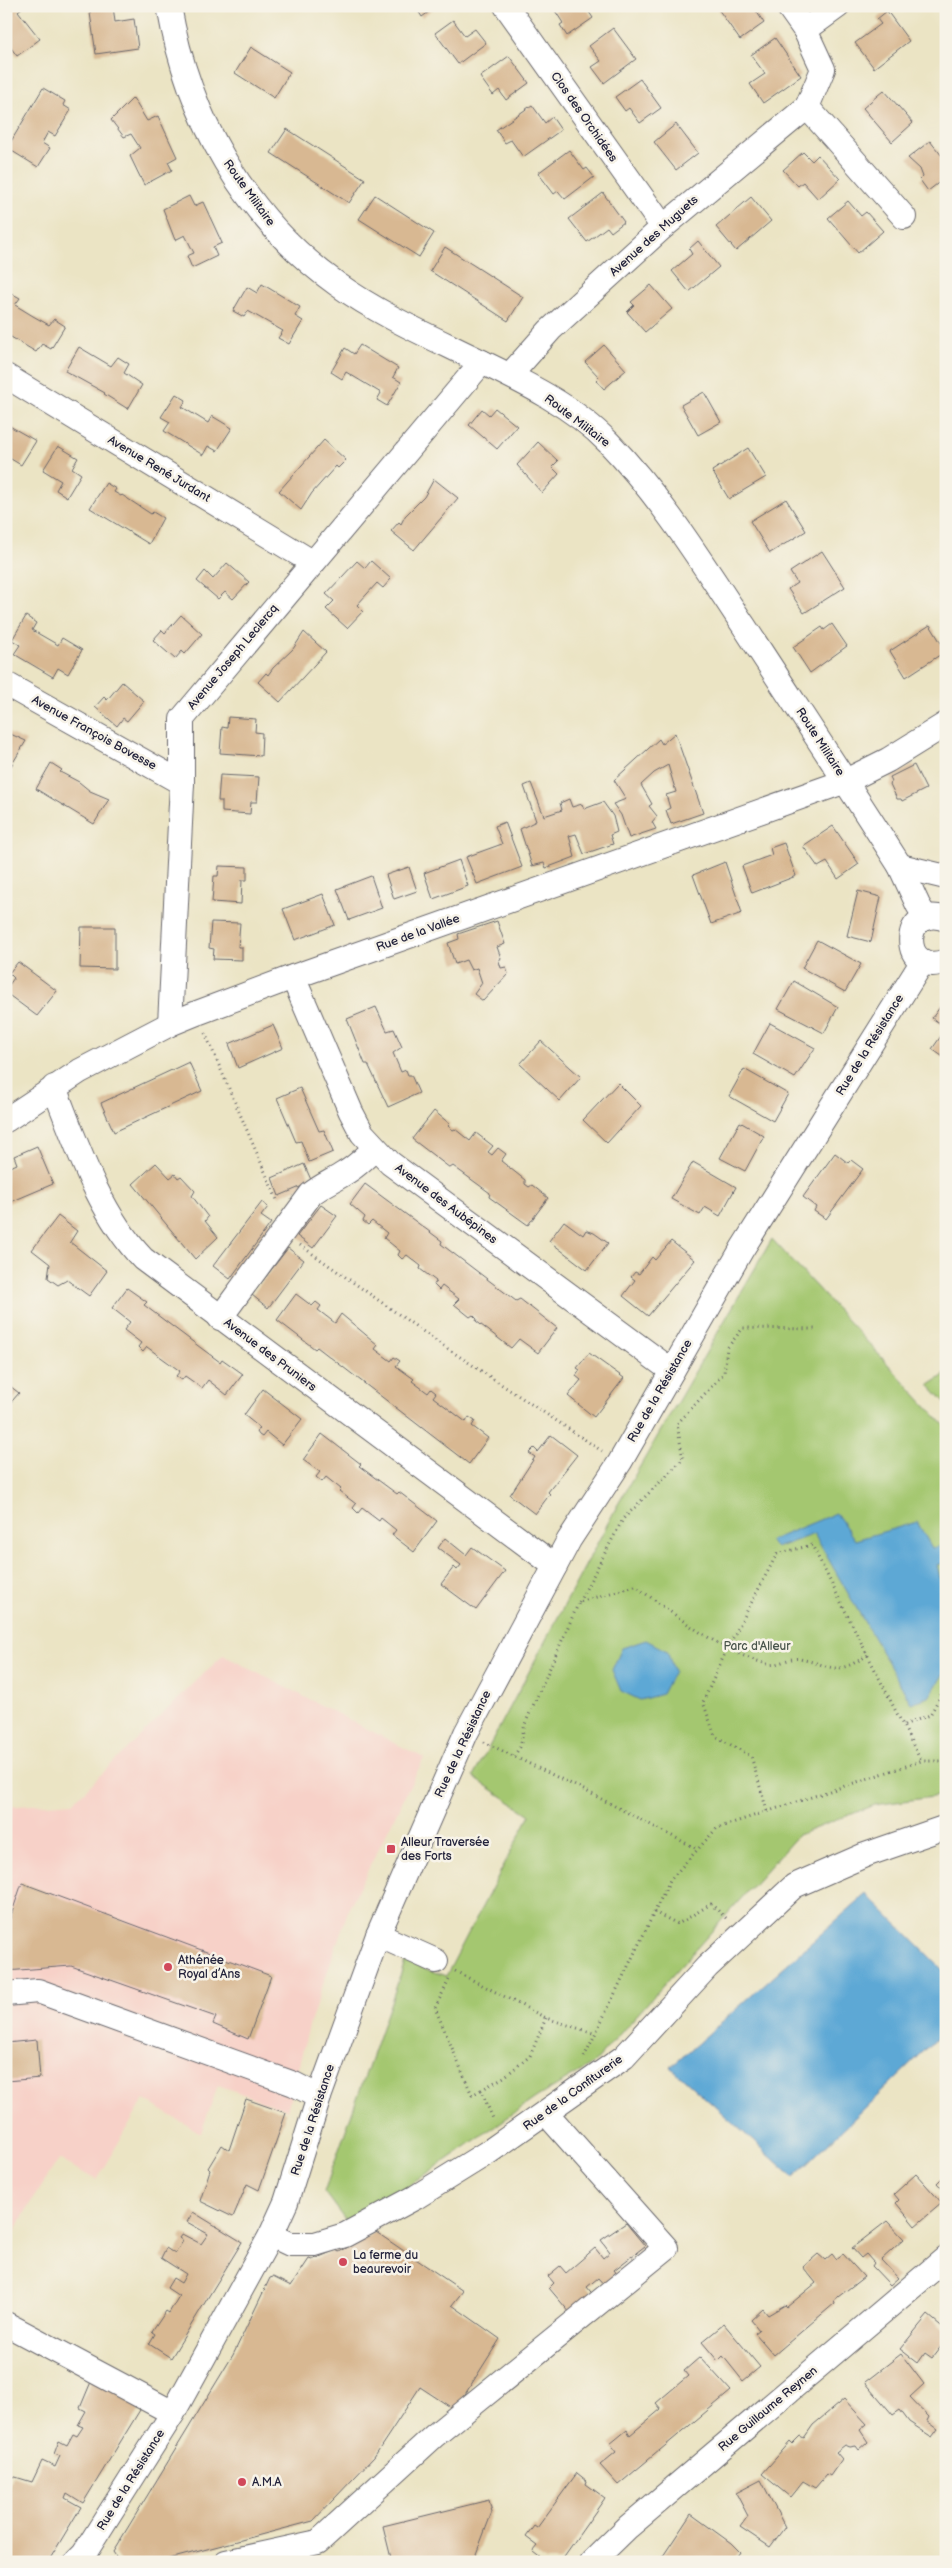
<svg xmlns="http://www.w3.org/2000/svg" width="952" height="2568" viewBox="0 0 952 2568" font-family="'Balsamiq Sans',sans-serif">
	<rect width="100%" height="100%" fill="#f7f3e8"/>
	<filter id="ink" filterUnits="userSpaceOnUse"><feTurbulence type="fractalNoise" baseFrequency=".02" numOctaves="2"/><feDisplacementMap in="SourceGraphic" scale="10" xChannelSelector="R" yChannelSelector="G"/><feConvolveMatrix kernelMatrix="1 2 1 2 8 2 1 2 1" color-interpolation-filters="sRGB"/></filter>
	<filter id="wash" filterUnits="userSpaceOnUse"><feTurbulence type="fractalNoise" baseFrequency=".0096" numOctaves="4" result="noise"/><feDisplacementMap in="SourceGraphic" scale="20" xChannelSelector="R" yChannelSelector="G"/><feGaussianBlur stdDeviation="1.12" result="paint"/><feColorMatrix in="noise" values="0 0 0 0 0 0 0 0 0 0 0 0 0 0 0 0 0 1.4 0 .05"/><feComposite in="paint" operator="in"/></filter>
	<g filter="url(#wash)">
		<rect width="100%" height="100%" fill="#ebe4c4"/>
		<path fill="#f7d1c8" d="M223,1655L424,1758L349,1908L309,2026L287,2110L218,2085L201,2133L144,2100L96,2180L59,2159L29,2205L6,2250V1807L73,1802Z"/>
		<g fill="#a4c770" stroke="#637456">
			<path d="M772,1239L946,1427V1795L875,1805L798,1835L593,2064L537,2097L350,2227L324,2192L405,1962L446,1976L530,1815L473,1777L617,1506Z"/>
			<path d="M946,1374V1403L929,1385Z"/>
		</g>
		<g fill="#5da8d5" stroke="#406588">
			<path d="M836,1513L855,1540L917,1522L932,1548L946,1545V1562L937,1565L946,1601V1670L929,1697L911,1703L814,1534L776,1548L769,1541Z"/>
			<path d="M646,1640L667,1651L674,1671L662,1694L640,1700L621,1691L612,1670L622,1648Z"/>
			<path d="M866,1894L946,1973V2030L793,2177L671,2067Z"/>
		</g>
		<g id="blocks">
			<g fill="#d8b892">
				<path d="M6,6H24L18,11L40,39L17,56L6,41Z"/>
				<path d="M89,6H113L115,22L134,19L138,48L96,54Z"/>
				<path d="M415,6H437L422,17Z"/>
				<path d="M552,6H585L593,18L567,36L560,25L563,23Z"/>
				<path d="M716,6H753L764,23L740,40Z"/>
				<path d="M887,11L909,41L874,68L855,43L881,24L877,19Z"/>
				<path d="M453,20L465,36L475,29L486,43L458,64L435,33Z"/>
				<path d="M613,28L636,59L604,83L592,67L601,61L589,46Z"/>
				<path d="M775,38L801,76L763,103L750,84L765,74L751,55Z"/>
				<path d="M251,47L290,72L274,98L235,73Z"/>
				<path d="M509,56L529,83L506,100L499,90L493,95L480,77Z"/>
				<path d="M640,79L661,108L640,123L629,108L625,111L615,97Z"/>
				<path d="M43,88L65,101L63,105L71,110L55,136L48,132L42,143L50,148L38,167L7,148Z"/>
				<path d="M884,90L913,123L892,142L863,108Z"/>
				<path d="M133,98L147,121L158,116L177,157L168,162L172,170L144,185L130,156L140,148L131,134L124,137L111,120Z"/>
				<path d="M532,105L545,123L552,117L561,130L523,157L511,140L505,143L496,130Z"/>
				<path d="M676,124L698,153L676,170L654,142Z"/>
				<path d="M287,129L365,179L349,203L271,153Z"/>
				<path d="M930,141L946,161V177L928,191L920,180L923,177L920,169L908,158Z"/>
				<path d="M569,150L584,170L587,168L594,177L565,199L558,191L554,194L538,173Z"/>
				<path d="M803,152L812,161L818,155L840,179L818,199L803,182L798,186L783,170Z"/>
				<path d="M603,193L624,222L611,232L607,227L587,242L569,219Z"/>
				<path d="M375,195L434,233L419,257L359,219Z"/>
				<path d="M189,196L194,206L203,202L222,243L213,247L217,256L192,268L187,256L194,253L185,235L175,240L163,209Z"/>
				<path d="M751,197L771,221L736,251L716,227Z"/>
				<path d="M848,201L861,216L866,212L883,231L858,253L828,218Z"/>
				<path d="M698,241L719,267L689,292L672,271L692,254L689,249Z"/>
				<path d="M445,247L523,297L508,321L430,271Z"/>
				<path d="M262,284L300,307L295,316L303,321L289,344L278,338L283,331L248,311L244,317L233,311L247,287L257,293Z"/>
				<path d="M651,285L672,309L645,332L627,312L634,305L631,302Z"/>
				<path d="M9,292L20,298L15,305L33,316L49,325L54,319L65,326L51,349L42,344L36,352L6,334V296Z"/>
				<path d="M360,345L398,368L393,377L401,382L387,406L377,400L381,393L346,372L342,379L331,372L345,348L354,354Z"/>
				<path d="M604,345L626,370L604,389L596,380L599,377L585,362Z"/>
				<path d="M79,347L111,366L118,357L129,364L124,373L142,385L128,409L104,394L105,393L65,371Z"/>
				<path d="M704,392L721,422L698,435L681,405Z"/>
				<path d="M176,394L186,400L182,407L208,423L212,416L232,428L217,451L208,446L203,455L164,431L170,422L161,417Z"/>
				<path d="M495,408L517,426L497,449L469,425L482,409L489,415Z"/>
				<path d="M6,424L36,441L21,465L6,456Z"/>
				<path d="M324,440L346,460L338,468L336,466L312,493L301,510L279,491Z"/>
				<path d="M538,442L558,461L552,467L559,474L542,493L517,465Z"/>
				<path d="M58,446L78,458L72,468L81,474L67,497L56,490L61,481L43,470Z"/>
				<path d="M748,448L766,477L729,499L712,471Z"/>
				<path d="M434,479L458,498L414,550L391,531L399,522L401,524L405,516L424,497Z"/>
				<path d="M106,483L116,489L114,492L121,496L122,495L151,514L153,512L163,518L149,544L90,508Z"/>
				<path d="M786,499L806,531L770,553L750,521Z"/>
				<path d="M822,551L845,587L804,613L788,589L797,583L790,572Z"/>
				<path d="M357,561L365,568L371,561L391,579L383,588L377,583L357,605L363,611L347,628L326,609L334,601L326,594Z"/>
				<path d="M227,563L249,582L233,599L225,592L218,599L197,581L205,571L213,579Z"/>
				<path d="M181,615L202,634L185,654L182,651L175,659L153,640L162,630L165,633Z"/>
				<path d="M26,616L36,623L32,630L58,645L62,638L82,650L68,674L58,668L53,677L14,654L20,645L12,640Z"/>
				<path d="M832,624L847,646L810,673L793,647L822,627L824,630Z"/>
				<path d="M930,625L946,651L906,677L890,651Z"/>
				<path d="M304,632L326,652L280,702L258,682L266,673L268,675L273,668L293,649Z"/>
				<path d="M122,682L144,701L127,721L123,718L117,726L95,707L104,697L107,700Z"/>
				<path d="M228,717L256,719L255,732L262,733L261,756L220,753L222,727L227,728Z"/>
				<path d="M6,732L26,741L11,766L6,763Z"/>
				<path d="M675,733L703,813L671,824L666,810L670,808L666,795L676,792L668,765L654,773L641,785L652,804L649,806L657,816L652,822L656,829L629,838L621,815L613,804L626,799L614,780L659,739L662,744Z"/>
				<path d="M51,763L62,770L60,772L79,782L90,791L109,799L94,824L36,789Z"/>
				<path d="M914,765L926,789L902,801L901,799H897L890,784L892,781L890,777Z"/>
				<path d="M220,775L259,777L257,802H251L250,814L222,812V801H218Z"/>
				<path d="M531,783L544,816L562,810L560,803L569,799L572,807L582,804L584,809L603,802L613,816L617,832L610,835L613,844L584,854L576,834L569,836L575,857L546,868L544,863L532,866L520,829L536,821L524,786Z"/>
				<path d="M505,822L522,867L477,884L466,857L502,844L495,826Z"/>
				<path d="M833,826L859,864L838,879L827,862L818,867L803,846Z"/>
				<path d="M784,843L796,876L752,893L742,866L772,855L770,848Z"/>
				<path d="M459,860L468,886L433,899L424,873Z"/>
				<path d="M725,862L742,913L711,924L693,875Z"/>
				<path d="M219,866L247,867V880H242L241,904L212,902L214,876H218Z"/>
				<path d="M409,867L417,891L394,899L386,875Z"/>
				<path d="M371,876L382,908L349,920L337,889Z"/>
				<path d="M858,891L881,897L871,942L847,936Z"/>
				<path d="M323,894L335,925L295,940L283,909Z"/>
				<path d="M497,921L505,944L497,947L501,958L499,961L501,968L506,967L508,974L483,1001L474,994L482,983L477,968L471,970L466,960L455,964L448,943L459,939L458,934Z"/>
				<path d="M211,922L240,923L238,947H242V960L213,959L214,949L209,948Z"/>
				<path d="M81,927H115V969L80,968Z"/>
				<path d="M817,940L861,964L845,992L802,968Z"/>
				<path d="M18,962L57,991L37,1016L6,993V989L14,978L9,973Z"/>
				<path d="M794,981L838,1007L824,1033L778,1009Z"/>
				<path d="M946,999V1025L945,1027L932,1018Z"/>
				<path d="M376,1007L387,1031L394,1029L402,1047L393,1053L401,1072L406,1070L408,1075H411L419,1093L388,1107L368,1064H365L347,1019Z"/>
				<path d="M770,1023L815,1048L795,1078L753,1054Z"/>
				<path d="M273,1025L283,1048L238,1068L229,1044Z"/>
				<path d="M946,1029V1059L932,1049Z"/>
				<path d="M541,1041L581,1077L560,1101L520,1064Z"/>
				<path d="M189,1062L202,1091L114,1132L101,1103Z"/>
				<path d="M744,1069L788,1094L773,1121L729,1096Z"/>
				<path d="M618,1083L641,1106L607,1143L583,1120Z"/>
				<path d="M300,1088L319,1131L324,1130L333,1152L309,1162L301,1141L296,1142L277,1098Z"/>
				<path d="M434,1111L450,1124L448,1126L453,1130L455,1129L470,1141L476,1133L493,1146L488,1152L492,1155L498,1148L506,1154L501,1161L525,1180V1184L529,1187L532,1185L548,1198L528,1225L489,1197L490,1193L453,1166L450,1168L412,1139Z"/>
				<path d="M740,1122L764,1136L745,1171L720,1158Z"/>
				<path d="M37,1146L53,1184L6,1204V1169L17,1164L14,1156Z"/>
				<path d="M835,1153L848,1163L851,1160L863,1169L826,1219L814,1211L816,1207L803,1197Z"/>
				<path d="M693,1162L736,1187L720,1216L705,1207L700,1215L671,1199Z"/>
				<path d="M156,1163L170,1178L175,1174L178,1178L181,1176L195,1191L192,1196L208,1217L205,1221L218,1237L195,1259L133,1184Z"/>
				<path d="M304,1164L312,1182L279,1196L272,1178Z"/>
				<path d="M365,1184L442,1241L441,1244L516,1301L520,1299L557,1328L538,1353L519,1339L511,1348L476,1321L477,1319L473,1315L470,1317L454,1304L459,1299L442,1286L439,1290L434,1285L436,1281L420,1269L421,1266L407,1255L402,1259L398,1255L400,1251L384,1238L387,1233L372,1221L368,1225L363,1221L365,1217L350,1204Z"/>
				<path d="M262,1202L268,1207L261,1216L271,1223L230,1279L213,1266Z"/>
				<path d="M321,1205L337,1216L313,1248L297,1236Z"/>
				<path d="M58,1216L77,1231L70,1242L107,1271L89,1296L67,1280L58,1285L48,1278L50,1264L32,1250Z"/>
				<path d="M564,1221L583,1235L586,1230L594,1233L608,1243L587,1270L549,1241Z"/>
				<path d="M671,1241L695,1260L648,1316L623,1296L635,1280L631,1277L635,1272L639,1274L652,1257L655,1260Z"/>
				<path d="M288,1248L304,1260L268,1308L252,1295Z"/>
				<path d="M127,1288L147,1302L144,1305L201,1348L220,1362L222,1359L243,1374L227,1395L208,1380L202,1388L185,1376L182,1380L176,1376L180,1371L147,1347L143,1352L138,1347L141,1343L124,1330L130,1322L112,1308Z"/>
				<path d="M296,1294L312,1306L316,1302L321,1306L318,1310L335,1323L341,1314L378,1345L375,1349L391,1361L394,1357L400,1361L396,1366L414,1379L412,1381L428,1393L431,1389L436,1393L433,1397L466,1422L469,1417L475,1421L472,1426L488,1438L469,1464L317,1347L315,1349L277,1320Z"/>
				<path d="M589,1353L624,1378L594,1417L568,1396L581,1380L576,1376L580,1370L577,1368Z"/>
				<path d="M6,1383L19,1393L6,1408Z"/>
				<path d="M263,1389L302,1419L282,1445L266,1432L262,1437L259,1435L257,1432L260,1428L244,1415Z"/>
				<path d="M322,1434L361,1464L359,1466L397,1494L399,1492L437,1521L414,1552L392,1535L396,1530L381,1518L379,1521L362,1508L358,1513L353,1508L356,1504L339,1491L341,1489L326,1477L322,1482L316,1477L320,1472L303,1460Z"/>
				<path d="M551,1435L577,1455L548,1492L550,1494L535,1514L510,1495L535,1457L529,1453L534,1448L538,1452Z"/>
				<path d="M445,1538L466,1555L472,1547L505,1571L476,1610L441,1584L454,1567L457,1570L461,1565L438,1548Z"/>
				<path d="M22,1883L271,1976L248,2039L213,2024L216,2017L71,1966L6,1971V1930Z"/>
				<path d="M37,2040L40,2078L6,2081V2043Z"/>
				<path d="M246,2099L286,2113L259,2190L247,2184L233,2217L200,2201L210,2170L208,2168L222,2145L229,2150Z"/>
				<path d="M916,2174L942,2203L915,2226L896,2203L899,2200L894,2194Z"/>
				<path d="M946,2174V2193L937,2183Z"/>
				<path d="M193,2212L242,2242L171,2358L149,2344L155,2334L152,2332L166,2311L169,2313L179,2296L167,2288L173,2278L181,2283L186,2274L161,2258L166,2248L175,2254L183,2241L179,2238L182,2234L201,2244L208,2234L187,2222Z"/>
				<path d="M887,2221L904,2239L881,2260L898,2278L890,2285L872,2266L874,2263L866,2254L861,2258L852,2248Z"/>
				<path d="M626,2223L645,2246L614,2270L618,2275L605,2286L598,2278L587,2287L594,2296L571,2314L549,2288L554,2283L548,2276L560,2266L566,2273L595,2248L603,2258L610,2252L601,2240Z"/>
				<path d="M376,2232L463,2291L452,2305L500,2339L455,2410L420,2387L374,2457L313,2521L158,2562H120L113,2552L233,2355L270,2278L273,2277L291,2286L309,2259L312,2260L336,2250L339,2252Z"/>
				<path d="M818,2254L825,2260L832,2254L836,2259L843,2254L864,2277L834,2300L835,2303L774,2355L755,2333L759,2330L751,2320L763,2309L768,2315L785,2305L787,2307L816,2283L803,2267Z"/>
				<path d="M928,2315L946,2330V2340L932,2358L925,2353L918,2363L900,2349Z"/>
				<path d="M724,2324L760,2367L743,2381L723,2356L718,2361L702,2342Z"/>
				<path d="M901,2354L924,2384L910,2397L929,2417L927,2421L938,2429L932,2437L909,2422L900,2410L893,2415L865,2382Z"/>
				<path d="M700,2357L731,2391L618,2485L600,2465L616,2452L610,2444L627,2430L630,2435L661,2409L656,2403L688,2376L684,2371Z"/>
				<path d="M93,2377L143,2405L83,2503L67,2493L65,2498L81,2507L48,2562H6V2493L12,2476L32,2482L42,2461L55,2467L60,2456L54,2454L59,2441L67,2445L73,2434L77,2436L83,2427L78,2425L86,2411L80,2408Z"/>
				<path d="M844,2399L867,2424L860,2430L868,2442L859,2450L856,2446L850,2447L845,2445L836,2452L842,2459L830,2476L827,2474L815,2488L803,2481L790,2497L762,2474L790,2442L792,2444L800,2436L804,2438L813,2425Z"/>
				<path d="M577,2473L587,2481L586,2484L605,2498L560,2562H546L533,2552L538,2546L526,2537L534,2526L537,2528Z"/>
				<path d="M761,2480L785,2527L770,2547L740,2527L748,2516L736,2493Z"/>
				<path d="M489,2500L492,2512L473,2562H392L383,2526Z"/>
				<path d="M691,2514L731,2543L740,2552L733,2562H659Z"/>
			</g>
		</g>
	</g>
	<g filter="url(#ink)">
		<use href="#blocks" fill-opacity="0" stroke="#68666b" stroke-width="1"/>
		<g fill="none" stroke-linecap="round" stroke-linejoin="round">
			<defs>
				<g id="minor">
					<path d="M169,6C188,117 245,218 337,284C372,309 411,328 449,346C503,373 567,399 609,443C662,498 702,563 744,626C796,706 849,786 900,866L918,905L926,918"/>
					<path d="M506,6L663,227"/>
					<path d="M805,30L838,6"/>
					<path d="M807,107L904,217"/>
					<path d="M510,375L550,330L663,227L807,107L823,69L805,30L788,6"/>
					<path d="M6,376L312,562"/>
					<path d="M6,684L182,783"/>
					<path d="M900,866L946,877"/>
					<path d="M946,919C899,902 900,979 946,961"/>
					<path d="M293,977L351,1112L362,1133L390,1163L672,1371"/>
					<path d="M170,1024L182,783V719L482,362"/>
					<path d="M54,1087C77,1146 99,1213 143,1259L555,1566"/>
					<path d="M6,1120L80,1071L170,1024L197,1013L293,977L846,781L888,760L946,724"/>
					<path d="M220,1318L311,1194C322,1185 333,1181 345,1173C356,1167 366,1157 375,1148"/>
					<path d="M378,1935L436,1961"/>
					<path d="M6,1994L38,1991L294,2084L319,2097"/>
					<path d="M271,2235L290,2244H315L345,2235L416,2197L490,2151L624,2057L707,1967L794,1886L865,1855L946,1827"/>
					<path d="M6,2324L173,2413"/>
					<path d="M76,2562L84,2554L173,2413L271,2235L286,2202L319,2097L378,1935L466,1733L569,1540L620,1462L742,1249L923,961"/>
					<path d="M226,2562L318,2542L434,2436L666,2248L546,2113"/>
					<path d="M592,2562L628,2527L946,2258"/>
				</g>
			</defs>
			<use href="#minor" stroke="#68666b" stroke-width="26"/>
			<g stroke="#68666b" stroke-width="3" stroke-dasharray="1 4" stroke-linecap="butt">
				<path d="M205,1033L278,1202"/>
				<path d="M300,1245L445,1347L602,1451"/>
				<path d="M579,1602L623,1519L683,1459L677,1424L724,1373L727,1348L743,1328L816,1329"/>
				<path d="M904,1725L930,1715L946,1686"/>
				<path d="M484,1742L586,1791L697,1849"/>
				<path d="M514,1756L520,1747L525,1724L579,1602L635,1586C676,1615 717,1650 767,1664C777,1667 790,1656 800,1659C835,1666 833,1677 868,1655"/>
				<path d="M767,1811L751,1756L715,1736L703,1702L727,1649L777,1554L812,1545L921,1761"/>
				<path d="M654,1912L678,1924L711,1904L727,1919"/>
				<path d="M455,1971L546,2018L596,2034"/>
				<path d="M449,1980L435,2008L472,2095L481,2090L494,2121"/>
				<path d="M584,2057L670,1880L717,1828L921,1761H946"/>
				<path d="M481,2090L504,2077L530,2056L546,2018"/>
			</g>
			<use href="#minor" stroke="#fff" stroke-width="24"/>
		</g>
	</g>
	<g fill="#d1495b" stroke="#f7f3e8" stroke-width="2">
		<rect x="386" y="1844" width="10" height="10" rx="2.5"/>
		<circle cx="168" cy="1967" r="5"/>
		<circle cx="343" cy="2262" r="5"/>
		<circle cx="242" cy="2482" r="5"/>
	</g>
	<g text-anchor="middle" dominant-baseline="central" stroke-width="5" stroke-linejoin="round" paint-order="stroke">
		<g font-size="12" fill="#22223b" stroke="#f7f3e8">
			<text transform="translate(584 117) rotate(55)">Clos des Orchidées</text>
			<text transform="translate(249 193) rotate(54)">Route Militaire</text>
			<text transform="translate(654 236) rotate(-42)">Avenue des Muguets</text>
			<text transform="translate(577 421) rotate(37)">Route Militaire</text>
			<text transform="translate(159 469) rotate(31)">Avenue René Jurdant</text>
			<text transform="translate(233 657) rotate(-50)">Avenue Joseph Leclercq</text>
			<text transform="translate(94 733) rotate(29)">Avenue François Bovesse</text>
			<text transform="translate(820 742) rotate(57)">Route Militaire</text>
			<text transform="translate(418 933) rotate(-20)">Rue de la Vallée</text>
			<text transform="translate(870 1045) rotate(-58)">Rue de la Résistance</text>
			<text transform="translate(446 1204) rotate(37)">Avenue des Aubépines</text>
			<text transform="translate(270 1355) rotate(37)">Avenue des Pruniers</text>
			<text transform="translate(660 1391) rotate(-60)">Rue de la Résistance</text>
			<text transform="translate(463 1744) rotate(-65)">Rue de la Résistance</text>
			<text transform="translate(573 2093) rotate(-36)">Rue de la Confiturerie</text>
			<text transform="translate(313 2120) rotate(-72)">Rue de la Résistance</text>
			<text transform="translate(768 2409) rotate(-40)">Rue Guillaume Reynen</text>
			<text transform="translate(131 2480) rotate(-58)">Rue de la Résistance</text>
		</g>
		<g font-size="12" fill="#49544b" stroke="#f7f3e8">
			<text x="757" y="1646">Parc d'Alleur</text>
		</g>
		<g font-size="12" fill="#22223b" stroke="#f7f3e8" text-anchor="start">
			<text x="401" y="1842">Alleur Traversée<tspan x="401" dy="14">des Forts</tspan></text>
			<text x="178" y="1960">Athénée<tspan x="178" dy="14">Royal d’Ans</tspan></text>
			<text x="353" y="2255">La ferme du<tspan x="353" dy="14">beaurevoir</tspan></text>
			<text x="252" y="2482">A.M.A</text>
		</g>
	</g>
	<rect width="952" height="2568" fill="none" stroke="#f7f3e8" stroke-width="25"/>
</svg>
